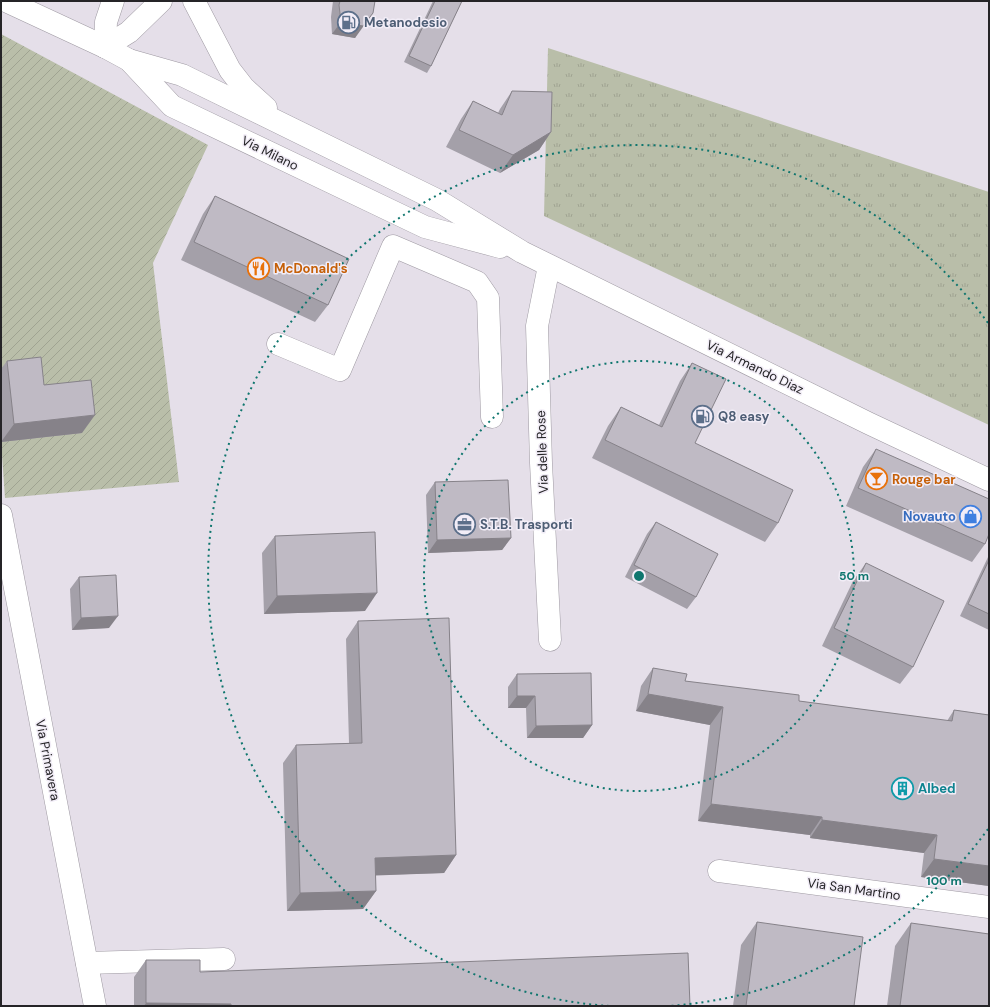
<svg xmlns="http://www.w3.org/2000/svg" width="990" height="1007" viewBox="0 0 990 1007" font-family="'DM Sans',sans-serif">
	<defs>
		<pattern id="grass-tufts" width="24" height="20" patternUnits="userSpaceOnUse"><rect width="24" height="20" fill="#b9bea9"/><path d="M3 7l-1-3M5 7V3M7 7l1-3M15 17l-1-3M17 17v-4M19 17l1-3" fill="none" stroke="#9fa391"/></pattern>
		<pattern id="garden-furrows" width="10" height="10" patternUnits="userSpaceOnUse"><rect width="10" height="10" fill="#b9bea9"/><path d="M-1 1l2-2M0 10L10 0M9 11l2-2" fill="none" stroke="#9fa391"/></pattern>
	</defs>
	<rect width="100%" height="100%" fill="#e5dfe9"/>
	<path fill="url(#grass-tufts)" d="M548,48L989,192V425L544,216Z"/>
	<path fill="url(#garden-furrows)" d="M1,34L208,145L153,263L179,482L5,498L1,441Z"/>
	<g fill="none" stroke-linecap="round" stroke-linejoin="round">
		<defs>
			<g id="minor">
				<path d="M549,266L537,326L541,463L550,640"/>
				<path d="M278,344L340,370L393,246L477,282L488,298L492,417"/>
				<path d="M1,515L95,1006"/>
				<path d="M719,871L989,907"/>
				<path d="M87,963L224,959"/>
			</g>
			<g id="major">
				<path d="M6,1L105,47L129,60L182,75L437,200L522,252L868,423L989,480"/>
				<path d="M194,1L230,70L244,88L266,108"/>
				<path d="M105,47L129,32L161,1"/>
				<path d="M105,47L106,22L113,1"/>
				<path d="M129,60L172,106L425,227L500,247"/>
			</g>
		</defs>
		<use href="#minor" stroke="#9e99a2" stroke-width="23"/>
		<use href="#major" stroke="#9e99a2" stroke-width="23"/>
		<use href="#minor" stroke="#fff" stroke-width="22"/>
		<use href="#major" stroke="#fff" stroke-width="22"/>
	</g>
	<g fill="#a4a0a9">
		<path d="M333,1H375L355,38L332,34L331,17Z"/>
		<path d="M433,1H462L431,66L427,73L404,62Z"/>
		<path d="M512,91L551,132L539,150L500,173L446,147L461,119L473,101L498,113L500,109Z"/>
		<path d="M215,196L328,305L315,322L181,260L203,214Z"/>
		<path d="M7,361L44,385L82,433L1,442V369Z"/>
		<path d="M692,363L695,443L778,523L765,542L592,458L608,426L621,407L659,425L680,381Z"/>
		<path d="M876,449L985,544L972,562L846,506L863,467Z"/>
		<path d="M435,482L511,538L502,550L428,553L426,495Z"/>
		<path d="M656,522L696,597L687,609L625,577L647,534Z"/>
		<path d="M275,536L365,611L264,614L262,553Z"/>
		<path d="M989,555V630L960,616Z"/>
		<path d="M866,563L913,667L900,684L822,646L853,581Z"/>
		<path d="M79,577L109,628L72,630L70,589Z"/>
		<path d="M358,621L456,855L444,873L375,875L376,891L363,909L287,911L283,763L296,745L349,743L346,639Z"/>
		<path d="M653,668L685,681L799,701L947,721L954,710L989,715V886L921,877L924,853L810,838V835L698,821L710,725L636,711L641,686Z"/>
		<path d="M517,674L592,725L583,738H527L526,708H508V687Z"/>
		<path d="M757,922L854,1006H733L741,945Z"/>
		<path d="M911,923L989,1006H887L895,946Z"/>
		<path d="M146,960L200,972L690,1006H134V977Z"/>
	</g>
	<g fill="#868289">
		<path d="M373,13L355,38L332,34L341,22Z"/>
		<path d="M551,132L539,150L500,173L513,155Z"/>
		<path d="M95,415L82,433L1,442L14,424Z"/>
		<path d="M511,538L502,550L428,553L437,540Z"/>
		<path d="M377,593L365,611L264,614L277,596Z"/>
		<path d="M118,616L109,628L72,630L81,618Z"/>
		<path d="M648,694L723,707L710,725L636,711Z"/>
		<path d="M517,696H535L526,708H508Z"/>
		<path d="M592,725L583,738H527L536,726Z"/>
		<path d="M711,804L822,817L810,835L698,821Z"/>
		<path d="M822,820L937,835L924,853L810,838Z"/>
		<path d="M456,855L444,873L362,876L375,858Z"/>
		<path d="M934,859L989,866V886L921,877Z"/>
		<path d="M376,891L363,909L287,911L300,893Z"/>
		<path d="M146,1003L231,1004L229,1006H144Z"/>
	</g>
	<g fill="#bfbac4" stroke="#868289">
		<path d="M340,1H375L373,13L363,26L341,22L339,5Z"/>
		<path d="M435,1H462L431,66L409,56Z"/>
		<path d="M512,91L552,92L551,132L513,155L459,130L473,101L502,115Z"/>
		<path d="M215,196L349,259L328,305L194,242Z"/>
		<path d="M41,357L44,385L91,380L95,415L14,424L7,361Z"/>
		<path d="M692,363L726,379L695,443L793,490L778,523L605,440L621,407L662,427Z"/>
		<path d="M876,449L989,499V534L985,544L858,488Z"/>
		<path d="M508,480L511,538L437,540L435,482Z"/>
		<path d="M656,522L718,554L696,597L634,565Z"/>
		<path d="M375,532L377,593L277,596L275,536Z"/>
		<path d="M989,560V614L968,604Z"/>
		<path d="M866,563L944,601L913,667L834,628Z"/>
		<path d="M116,575L118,616L81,618L79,577Z"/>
		<path d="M449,618L456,855L375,858L376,891L300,893L296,745L362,743L358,621Z"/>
		<path d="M653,668L687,674L685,681L799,695V701L952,721L954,710L989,715V866L934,859L937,835L822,820V817L711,804L723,707L648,694Z"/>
		<path d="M591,673L592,725L536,726L535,696H517V674Z"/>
		<path d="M757,922L863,937L854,1006H746Z"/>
		<path d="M911,923L989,934V1006H900Z"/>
		<path d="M688,953L690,1006H231V1004L146,1003V960H200V972Z"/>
	</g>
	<g fill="none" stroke="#0f766e" stroke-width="2" stroke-dasharray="2 4">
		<circle cx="639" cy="576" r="215"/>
		<path d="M988 829A431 431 0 0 1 669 1006M609 1006A431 431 0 1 1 988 323"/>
	</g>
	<defs>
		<symbol id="fuel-ring" viewBox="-11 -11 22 22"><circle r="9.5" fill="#f2edf7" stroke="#5c6f8a" stroke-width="1.5"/><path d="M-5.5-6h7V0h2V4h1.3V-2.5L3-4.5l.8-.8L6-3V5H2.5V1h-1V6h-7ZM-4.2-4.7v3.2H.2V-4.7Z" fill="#5c6f8a"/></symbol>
		<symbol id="restaurant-ring" viewBox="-11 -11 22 22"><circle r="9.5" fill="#f2edf7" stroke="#e8710a" stroke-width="1.5"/><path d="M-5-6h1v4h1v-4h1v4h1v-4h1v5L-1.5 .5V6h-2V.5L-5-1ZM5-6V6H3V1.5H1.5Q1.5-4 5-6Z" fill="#e8710a"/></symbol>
		<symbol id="bar-ring" viewBox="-11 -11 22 22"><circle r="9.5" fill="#f2edf7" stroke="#e8710a" stroke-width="1.5"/><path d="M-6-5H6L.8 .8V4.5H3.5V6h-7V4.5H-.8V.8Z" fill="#e8710a"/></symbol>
		<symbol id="shop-ring" viewBox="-11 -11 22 22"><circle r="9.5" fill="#f2edf7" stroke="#3f7fe0" stroke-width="1.5"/><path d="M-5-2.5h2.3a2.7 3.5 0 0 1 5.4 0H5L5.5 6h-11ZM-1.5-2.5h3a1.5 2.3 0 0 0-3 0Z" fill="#3f7fe0"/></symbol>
		<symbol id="office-ring" viewBox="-11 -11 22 22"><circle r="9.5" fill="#f2edf7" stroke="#5c6f8a" stroke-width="1.5"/><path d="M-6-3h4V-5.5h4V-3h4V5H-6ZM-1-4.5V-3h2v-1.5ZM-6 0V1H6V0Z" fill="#5c6f8a"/></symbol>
		<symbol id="building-ring" viewBox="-11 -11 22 22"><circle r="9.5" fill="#f2edf7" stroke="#0f9aa8" stroke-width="1.5"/><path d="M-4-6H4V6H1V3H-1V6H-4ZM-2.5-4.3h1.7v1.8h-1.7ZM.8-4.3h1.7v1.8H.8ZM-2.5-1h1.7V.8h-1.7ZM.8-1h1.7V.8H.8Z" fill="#0f9aa8"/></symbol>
	</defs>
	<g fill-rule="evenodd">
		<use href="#fuel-ring" x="336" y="10" width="25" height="25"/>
		<use href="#restaurant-ring" x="246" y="256" width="25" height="25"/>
		<use href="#fuel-ring" x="690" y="404" width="25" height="25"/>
		<use href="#bar-ring" x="864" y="466" width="25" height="25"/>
		<use href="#shop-ring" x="958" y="504" width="25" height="25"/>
		<use href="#office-ring" x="452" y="512" width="25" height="25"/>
		<use href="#building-ring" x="890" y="776" width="25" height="25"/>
	</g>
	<g text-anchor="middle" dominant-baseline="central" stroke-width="3" stroke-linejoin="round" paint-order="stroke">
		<g font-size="13" font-weight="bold" fill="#4e5e75" stroke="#f2edf7" text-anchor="start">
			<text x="364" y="22">Metanodesio</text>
			<text x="718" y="416">Q8 easy</text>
			<text x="480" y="524">S.T.B. Trasporti</text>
		</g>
		<g font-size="13" fill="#252427" stroke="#f2edf7">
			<text transform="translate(270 153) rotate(26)">Via Milano</text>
			<text transform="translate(755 367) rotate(26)">Via Armando Diaz</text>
			<text transform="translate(542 452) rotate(-92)">Via delle Rose</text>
			<text transform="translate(48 760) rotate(79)">Via Primavera</text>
			<text transform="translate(854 889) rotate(8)">Via San Martino</text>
		</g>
		<g font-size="13" font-weight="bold" fill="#c56008" stroke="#f2edf7" text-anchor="start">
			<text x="274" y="268">McDonald's</text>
			<text x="892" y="479">Rouge bar</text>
		</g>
		<g font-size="13" font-weight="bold" fill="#366cbe" stroke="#f2edf7" text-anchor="end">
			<text x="956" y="516">Novauto</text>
		</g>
		<g font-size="13" font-weight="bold" fill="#0d838f" stroke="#f2edf7" text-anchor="start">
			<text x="918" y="788">Albed</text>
		</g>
	</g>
	<circle cx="639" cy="576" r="6" fill="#0f766e" stroke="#f2edf7" stroke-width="2"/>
	<g font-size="12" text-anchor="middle" font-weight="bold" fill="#0f766e" stroke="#f2edf7" stroke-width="3" stroke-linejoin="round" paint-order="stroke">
		<text x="854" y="580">50 m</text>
		<text x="944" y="885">100 m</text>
	</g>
	<rect width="990" height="1007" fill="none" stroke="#252427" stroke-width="4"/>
</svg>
